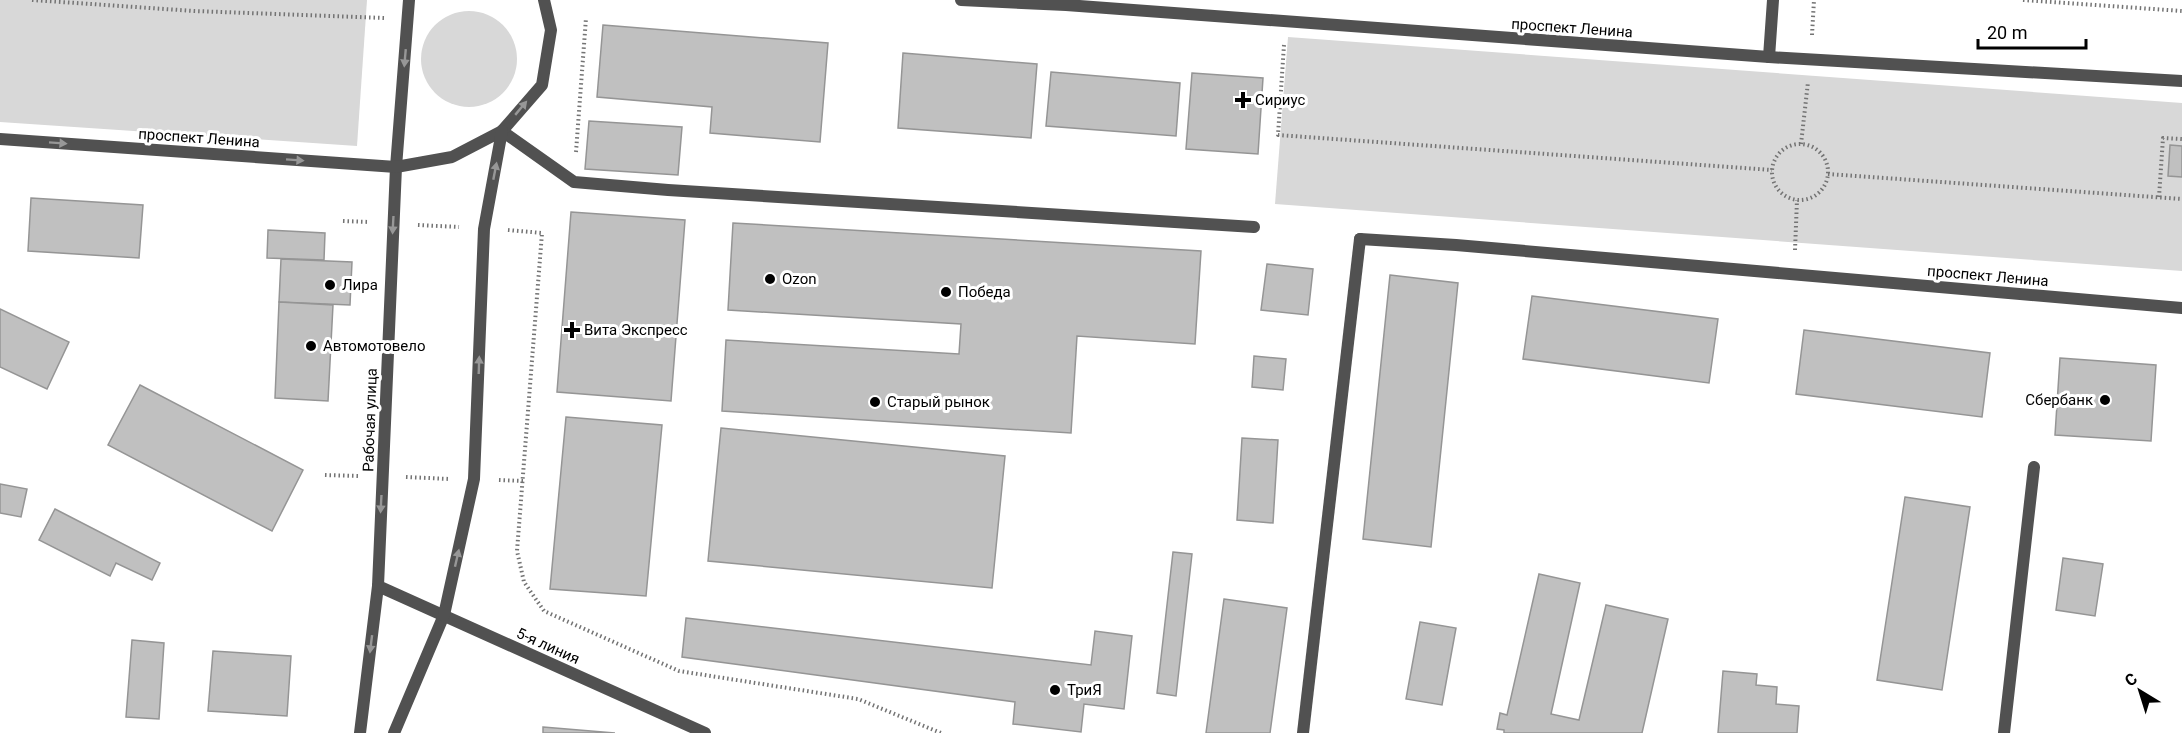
<svg xmlns="http://www.w3.org/2000/svg" width="2182" height="733" viewBox="0 0 2182 733" font-family="Roboto,sans-serif">
	<rect width="100%" height="100%" fill="#fff"/>
	<g fill="#d8d8d8">
		<path d="M0,0H367L357,146L0,122Z"/>
		<circle cx="469" cy="59" r="48"/>
		<path d="M1288,37L2182,103V271L1275,204Z"/>
	</g>
	<g fill="#c0c0c0" stroke="#959595" stroke-width="1.5">
		<path d="M603,25L828,43L820,142L710,133L712,107L597,97Z"/>
		<path d="M903,53L1037,64L1031,138L898,128Z"/>
		<path d="M1051,72L1180,83L1176,136L1046,126Z"/>
		<path d="M1192,73L1263,78L1258,154L1186,149Z"/>
		<path d="M589,121L682,127L678,175L585,169Z"/>
		<path d="M2170,145L2182,146V177L2168,176Z"/>
		<path d="M31,198L143,205L139,258L28,251Z"/>
		<path d="M571,212L685,220L671,401L557,392Z"/>
		<path d="M733,223L1201,251L1195,344L1077,336L1071,433L722,411L726,340L959,354L961,324L728,310Z"/>
		<path d="M268,230L325,233L324,260L267,258Z"/>
		<path d="M281,259L352,262L350,305L279,302Z"/>
		<path d="M1267,264L1313,269L1308,315L1261,310Z"/>
		<path d="M1390,275L1458,283L1431,547L1363,539Z"/>
		<path d="M1532,296L1718,319L1709,383L1523,359Z"/>
		<path d="M279,302L333,305L328,401L275,398Z"/>
		<path d="M0,309L69,342L47,389L0,367Z"/>
		<path d="M1804,330L1990,353L1982,417L1796,394Z"/>
		<path d="M1254,356L1286,359L1283,390L1252,387Z"/>
		<path d="M2060,358L2156,365L2151,441L2055,435Z"/>
		<path d="M140,385L303,470L272,531L108,445Z"/>
		<path d="M566,417L662,425L646,596L550,589Z"/>
		<path d="M721,428L1005,456L992,588L708,561Z"/>
		<path d="M1242,438L1278,440L1273,523L1237,520Z"/>
		<path d="M0,484L27,489L21,517L0,513Z"/>
		<path d="M1905,497L1970,507L1942,690L1877,680Z"/>
		<path d="M55,509L160,563L152,580L116,563L110,576L39,540Z"/>
		<path d="M1173,552L1192,554L1176,696L1157,693Z"/>
		<path d="M2063,558L2103,564L2095,616L2056,610Z"/>
		<path d="M1539,574L1580,583L1551,714L1579,720L1606,605L1668,619L1642,733H1504V730L1497,729L1500,713L1507,715Z"/>
		<path d="M1224,599L1287,608L1270,733H1206Z"/>
		<path d="M686,618L1091,665L1095,631L1132,636L1124,709L1084,704L1081,732L1013,724L1015,702L682,657Z"/>
		<path d="M1420,622L1456,628L1442,705L1406,699Z"/>
		<path d="M132,640L164,643L159,719L126,717Z"/>
		<path d="M213,651L291,656L287,716L208,711Z"/>
		<path d="M1723,671L1757,674L1756,685L1777,687L1776,704L1799,706L1797,733H1718Z"/>
		<path d="M543,727L615,733H543Z"/>
	</g>
	<g fill="none" stroke-linecap="round" stroke-linejoin="round">
		<g stroke="#737373" stroke-width="4" stroke-dasharray="1.5 3" stroke-linecap="butt">
			<path d="M32,0L194,11L385,18"/>
			<path d="M2023,0L2182,11"/>
			<path d="M1812,35L1814,0"/>
			<path d="M1284,45L1278,135L1772,170"/>
			<path d="M1801,144L1808,82"/>
			<circle cx="1800" cy="172" r="28"/>
			<path d="M576,152L586,18"/>
			<path d="M1828,174L2182,199"/>
			<path d="M2159,197L2163,138L2182,139"/>
			<path d="M343,221L369,222"/>
			<path d="M418,225L459,227"/>
			<path d="M508,230L542,233L517,551L524,582L544,611L679,671L858,699L941,733"/>
			<path d="M1795,250L1797,200"/>
			<path d="M325,475L360,476"/>
			<path d="M406,477L450,479"/>
			<path d="M499,480L523,481"/>
		</g>
		<g stroke="#515151" stroke-width="12">
			<path d="M502,131L574,182L668,190L1254,227"/>
			<path d="M1303,733L1360,239"/>
			<path d="M2004,733L2034,467"/>
		</g>
		<g stroke="#515151" stroke-width="12">
			<path d="M1769,57L1773,0"/>
			<path d="M1360,239L1456,245L2182,308"/>
			<path d="M360,733L378,586"/>
			<path d="M394,733L444,615"/>
		</g>
		<g stroke="#515151" stroke-width="12">
			<path d="M409,0L396,167L378,586L705,733"/>
			<path d="M961,0L1066,5L1769,57L2182,81"/>
			<path d="M0,139L396,167L452,157L502,131L542,85L551,30L544,0"/>
			<path d="M444,615L474,479L484,229L502,131"/>
		</g>
	</g>
	<defs><path id="oneway-solid" d="M-6-.8H1V-3.2L6.5 0L1 3.2V.8H-6Z" transform="scale(1.5)"/></defs>
	<g fill="#979797">
		<use href="#oneway-solid" transform="translate(405 58) rotate(95)"/>
		<use href="#oneway-solid" transform="translate(521 108) rotate(-50)"/>
		<use href="#oneway-solid" transform="translate(58 143) rotate(4)"/>
		<use href="#oneway-solid" transform="translate(295 160) rotate(4)"/>
		<use href="#oneway-solid" transform="translate(495 171) rotate(-79)"/>
		<use href="#oneway-solid" transform="translate(393 225) rotate(93)"/>
		<use href="#oneway-solid" transform="translate(479 365) rotate(-88)"/>
		<use href="#oneway-solid" transform="translate(381 504) rotate(93)"/>
		<use href="#oneway-solid" transform="translate(457 558) rotate(-77)"/>
		<use href="#oneway-solid" transform="translate(371 644) rotate(97)"/>
	</g>
	<g fill="#000" stroke="#fff" stroke-width="2">
		<path d="M1240 91h6v6h6v6h-6v6h-6v-6h-6v-6h6z"/>
		<circle cx="770" cy="279" r="6"/>
		<circle cx="330" cy="285" r="6"/>
		<circle cx="946" cy="292" r="6"/>
		<path d="M569 321h6v6h6v6h-6v6h-6v-6h-6v-6h6z"/>
		<circle cx="311" cy="346" r="6"/>
		<circle cx="2105" cy="400" r="6"/>
		<circle cx="875" cy="402" r="6"/>
		<circle cx="1055" cy="690" r="6"/>
	</g>
	<g text-anchor="middle" dominant-baseline="central" stroke-width="6" stroke-linejoin="round" paint-order="stroke">
		<g font-size="15" fill="#000" stroke="#fff">
			<text transform="translate(1572 28) rotate(4)">проспект Ленина</text>
			<text transform="translate(199 138) rotate(4)">проспект Ленина</text>
			<text transform="translate(1988 276) rotate(5)">проспект Ленина</text>
			<text transform="translate(370 420) rotate(-88)">Рабочая улица</text>
			<text transform="translate(548 646) rotate(24)">5-я линия</text>
		</g>
		<g font-size="15" fill="#000" stroke="#fff" text-anchor="start">
			<text x="1255" y="100">Сириус</text>
			<text x="782" y="279">Ozon</text>
			<text x="342" y="285">Лира</text>
			<text x="958" y="292">Победа</text>
			<text x="584" y="330">Вита Экспресс</text>
			<text x="323" y="346">Автомотовело</text>
			<text x="2093" y="400" text-anchor="end">Сбербанк</text>
			<text x="887" y="402">Старый рынок</text>
			<text x="1067" y="690">ТриЯ</text>
		</g>
	</g>
	<g transform="translate(2140 691) rotate(322)" stroke="#ffffff" stroke-width="4.5" paint-order="stroke">
	<path d="M0-4.5L10 22L0 15L-10 22Z" fill="#000000"/>
	<text y="-9" font-size="16" font-weight="bold" text-anchor="middle" fill="#000000">С</text>
	</g>
	<path d="M1978 39v9h108v-9" fill="none" stroke="#000000" stroke-width="3"/>
	<text x="1987" y="39" font-size="18" fill="#000000" stroke="#ffffff" stroke-width="4.5" paint-order="stroke">20 m</text>
</svg>
